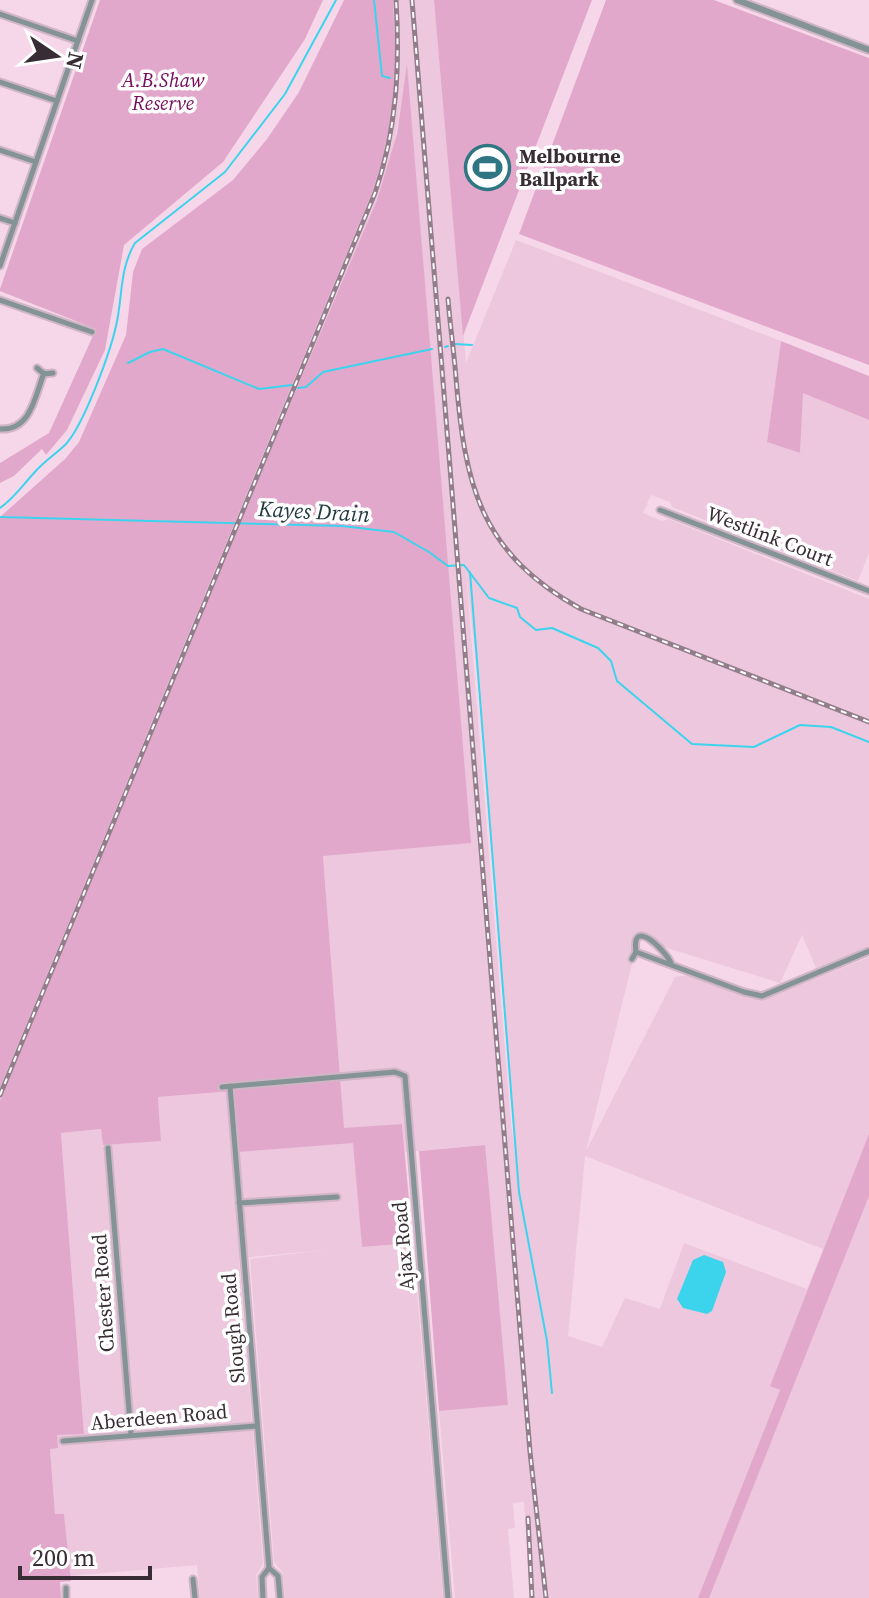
<svg xmlns="http://www.w3.org/2000/svg" width="869" height="1598" viewBox="0 0 869 1598" font-family="'Source Serif 4',serif">
	<rect width="100%" height="100%" fill="#f6d7ea"/>
	<g fill="#ecc7dd" fill-rule="evenodd">
		<path d="M393,0H434L466,363L516,240L781,341L767,442L800,453L802,392L869,420V553L858,581L672,507L670,502L651,495L643,513L662,521L668,519L869,599V946L816,968L802,935L780,983L638,939L586,1151L675,977L689,975L747,998L764,1000L869,957V1598H530L524,1502L513,1503L515,1528L508,1529L514,1598H455L439,1411L508,1405L484,1145L405,1152L402,1124L344,1129L323,855L471,843L407,70L392,158L377,200L246,512L241,521L238,520L379,173L392,112L396,68ZM465,560L481,711L515,1151L511,1125ZM585,1156L823,1249L807,1289L684,1243L660,1309L625,1298L602,1347L568,1336Z"/>
		<path d="M234,531H236V537L0,1101V1088Z"/>
		<path d="M235,1091L239,1152L354,1142L362,1247L413,1243L443,1598H285L283,1573L274,1562L250,1259L325,1250L239,1258L263,1564L256,1575L258,1598H200L197,1565L70,1576L64,1514H55L50,1449L57,1435L84,1433L61,1133L101,1129L103,1145L161,1140L158,1097Z"/>
	</g>
	<g fill="#e2a8cc">
		<path d="M100,0H323L305,39L223,162L124,245L105,350L67,430L46,455L42,449L14,476L0,483V463L49,433L96,329L0,291V289Z"/>
		<path d="M344,0H393L396,68L392,112L381,165L371,195L0,1088V517L65,459L79,442L126,335L133,272L142,249L233,180L267,139L299,92Z"/>
		<path d="M434,0H592L463,336Z"/>
		<path d="M606,0H714L869,58V365L519,234Z"/>
		<path d="M407,64L471,843L323,856L344,1128L402,1124L413,1243L362,1247L353,1143L239,1152L234,1091L158,1097L161,1141L103,1145L101,1129L61,1133L84,1434L57,1435L58,1448L50,1449L55,1514H64L71,1581L60,1582L61,1598H0V1101L236,531L377,200L397,134Z"/>
		<path d="M781,341L869,376V420L803,393L800,453L767,442Z"/>
		<path d="M869,1134V1196L709,1598H698L780,1390L770,1386Z"/>
		<path d="M485,1145L508,1405L439,1411L419,1151Z"/>
	</g>
	<path fill="#3cd4ed" d="M704,1255L723,1262L726,1272L712,1311L707,1314L683,1308L677,1299L693,1260Z"/>
	<g fill="none" stroke-linecap="round" stroke-linejoin="round">
		<g stroke="#3cd4ed" stroke-width="2">
			<path d="M374,0L382,76L390,78"/>
			<path d="M455,344L472,345"/>
			<path d="M445,347L448,346"/>
			<path d="M128,363L150,352L163,349L259,389L292,385"/>
			<path d="M298,388L306,387L323,372L432,349"/>
			<path d="M0,508C14,498 22,486 34,473C43,462 56,454 66,444C84,424 110,353 116,326C123,296 119,270 135,243L225,172L285,94L336,0"/>
			<path d="M0,517L342,526L394,532L429,552L448,566L464,565L489,598L517,608L520,617L536,630L552,628L598,648L611,661L617,681L692,744L754,747L800,725L831,727L869,742"/>
			<path d="M470,572L519,1192L547,1341L552,1393"/>
		</g>
		<defs>
			<g id="minor">
				<path d="M0,14L78,41"/>
				<path d="M0,82L57,101"/>
				<path d="M0,150L36,162"/>
				<path d="M0,218L15,223"/>
				<path d="M0,266L92,0"/>
				<path d="M0,300L92,332"/>
				<path d="M37,368L44,374L53,373"/>
				<path d="M0,429C31,431 35,396 44,373"/>
				<path d="M660,510L869,591"/>
				<path d="M632,959L636,952"/>
				<path d="M671,963C665,950 631,916 636,952L744,992L762,996L869,951"/>
				<path d="M230,1086L269,1568L262,1577L263,1598"/>
				<path d="M222,1087L395,1072L405,1076L448,1598"/>
				<path d="M108,1148L131,1435"/>
				<path d="M239,1203L337,1197"/>
				<path d="M63,1441L257,1426"/>
				<path d="M269,1568L278,1576L280,1598"/>
				<path d="M193,1579L195,1598"/>
				<path d="M66,1588V1598"/>
			</g>
			<path id="tertiary" d="M737,0L869,50"/>
		</defs>
		<use href="#minor" stroke="#d0b5c6" stroke-width="9"/>
		<use href="#tertiary" stroke="#d0b5c6" stroke-width="10"/>
		<use href="#minor" stroke="#839396" stroke-width="5"/>
		<use href="#tertiary" stroke="#839396" stroke-width="6"/>
		<defs>
			<g id="rail">
				<path d="M412,0L530,1452L546,1598"/>
				<path d="M448,299C450,325 454,352 456,378C465,486 480,553 581,609L869,722"/>
				<path d="M0,1095L375,193C397,129 400,66 396,0"/>
				<path d="M528,1518L532,1598"/>
			</g>
		</defs>
		<use href="#rail" stroke="#927e8b" stroke-width="5"/>
		<use href="#rail" stroke="#fff" stroke-width="2" stroke-dasharray="6" stroke-linecap="butt"/>
	</g>
	<defs>
		<symbol id="stadium-ring" viewBox="-11 -11 22 22"><circle r="9.5" fill="#fff" stroke="#2f7582" stroke-width="1.5"/><path d="M0-5a6.5 5 0 1 0 0 10a6.5 5 0 1 0 0-10ZM-3.5-1.8h7v3.6h-7Z" fill="#2f7582"/></symbol>
	</defs>
	<g fill-rule="evenodd">
		<use href="#stadium-ring" x="462" y="142" width="51" height="51"/>
	</g>
	<g text-anchor="middle" dominant-baseline="central" stroke-width="7" stroke-linejoin="round" paint-order="stroke">
		<g font-size="20" font-style="italic" fill="#750c5c" stroke="#fff">
			<text x="163" y="80">A.B.Shaw<tspan x="163" dy="23">Reserve</tspan></text>
		</g>
		<g font-size="20" font-weight="bold" fill="#382d34" stroke="#fff" text-anchor="start">
			<text x="519" y="156">Melbourne<tspan x="519" dy="23">Ballpark</tspan></text>
		</g>
		<g font-size="20" fill="#382d34" stroke="#fff">
			<text transform="translate(770 536) rotate(21)">Westlink Court</text>
			<text transform="translate(403 1246) rotate(-95)">Ajax Road</text>
			<text transform="translate(103 1293) rotate(-94)">Chester Road</text>
			<text transform="translate(233 1328) rotate(-95)">Slough Road</text>
			<text transform="translate(159 1417) rotate(-5)">Aberdeen Road</text>
		</g>
		<g font-size="22" font-style="italic" fill="#223b3f" stroke="#fff">
			<text transform="translate(314 511) rotate(3)">Kayes Drain</text>
		</g>
	</g>
	<g transform="translate(56 56) rotate(103)" stroke="#ffffff" stroke-width="6" paint-order="stroke">
	<path d="M0-6L14 30L0 20L-14 30Z" fill="#382d34"/>
	<text y="-12" font-size="22" font-weight="bold" text-anchor="middle" fill="#382d34">N</text>
	</g>
	<path d="M20 1566v12h130v-12" fill="none" stroke="#382d34" stroke-width="4"/>
	<text x="32" y="1566" font-size="24" fill="#382d34" stroke="#ffffff" stroke-width="6" paint-order="stroke">200 m</text>
</svg>
